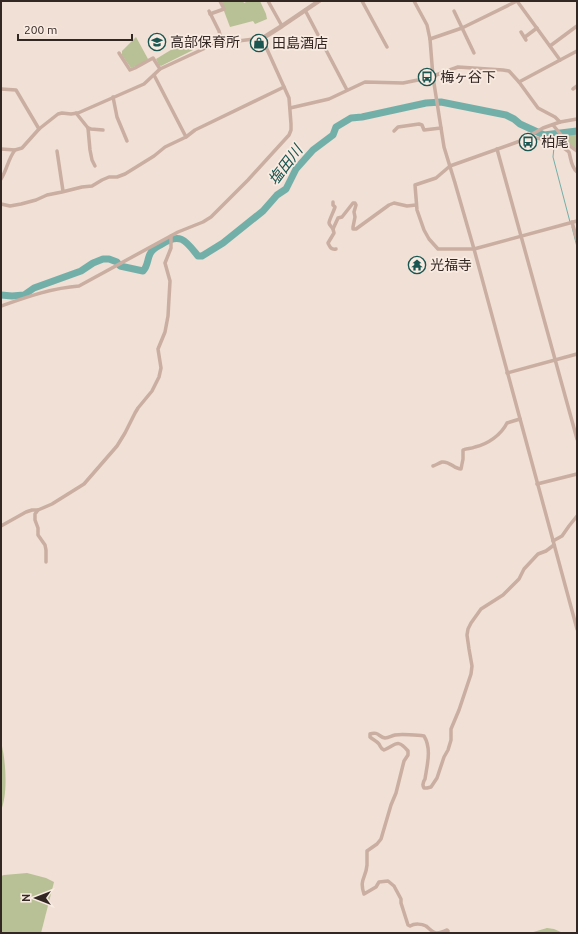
<svg xmlns="http://www.w3.org/2000/svg" width="578" height="934" viewBox="0 0 578 934" font-family="Ubuntu,'Noto Sans JP',sans-serif">
	<rect width="100%" height="100%" fill="#f1e0d5"/>
	<g fill="#b8c095">
		<path d="M222,1H243L244,3L248,1H260L266,14L267,19L255,24L253,21L230,27L224,11Z"/>
		<path d="M136,37L148,59L141,64L131,68L122,55V51Z"/>
		<path d="M189,41L193,50L161,66L159,65L156,59L179,45Z"/>
		<path d="M563,134H577V149L566,141Z"/>
		<path d="M1,743C6,759 8,795 1,810Z"/>
		<path d="M27,873L46,878L54,882L41,933H1V876L4,875Z"/>
		<path d="M547,928L554,929L563,933H530Z"/>
	</g>
	<g fill="none" stroke-linecap="round" stroke-linejoin="round">
		<g stroke="#73afa9" stroke-width="1">
			<path d="M556,141L554,147L553,157L570,222"/>
			<path d="M572,227L577,247"/>
		</g>
		<path stroke="#73afa9" stroke-width="7" d="M1,295L12,296L24,295L34,288L81,271L93,263L103,259H109L117,262L120,266L143,271C148,266 147,260 150,254C152,249 157,247 162,244C181,232 186,241 198,256H202L223,243L263,211L277,195L286,189L296,169L313,150L333,135L336,127L351,118L362,117L426,103L441,102L506,115L514,119L520,124L544,135L577,131"/>
		<g stroke="#c9aea1" stroke-width="3.5">
			<path d="M268,1L282,26"/>
			<path d="M362,1L387,47"/>
			<path d="M414,1L427,25L430,39L433,77L444,147L455,183L474,249L577,629"/>
			<path d="M517,1L560,60"/>
			<path d="M305,10L347,90"/>
			<path d="M209,11L219,31L222,43"/>
			<path d="M454,11L474,53"/>
			<path d="M210,14L224,9L220,1"/>
			<path d="M521,32L526,40"/>
			<path d="M525,37L537,28"/>
			<path d="M430,39L462,28L517,1"/>
			<path d="M550,46L577,26"/>
			<path d="M119,53L130,70L135,68L153,58L160,69"/>
			<path d="M154,75L186,137"/>
			<path d="M519,82L577,51"/>
			<path d="M1,89L16,90L39,129"/>
			<path d="M573,89L577,86"/>
			<path d="M113,97L117,117L127,141"/>
			<path d="M290,108L329,99L365,82L403,83L433,77L436,75L458,67L503,70L509,71L519,82L538,108L555,117L560,122"/>
			<path d="M76,113L88,128L90,150L92,160L95,166"/>
			<path d="M577,119L560,122L543,128L520,141L450,166L436,178L415,185L417,210L424,230L429,239L438,249H474L577,221"/>
			<path d="M553,125L562,136L565,142L577,151"/>
			<path d="M88,128L91,129L103,130"/>
			<path d="M394,131L398,127L419,124L422,125L424,130L441,128"/>
			<path d="M530,137L542,139H555C561,144 562,148 569,152C571,159 571,167 577,172"/>
			<path d="M1,149L15,150L22,148L39,129L58,114L62,113L71,114L78,113L144,84L160,69L214,44L263,38L266,47L289,98L291,124V130L289,135L248,180L211,217L203,222L178,232L79,286C52,288 27,297 1,306"/>
			<path d="M497,149L577,439"/>
			<path d="M57,151L63,191"/>
			<path d="M1,179C7,170 8,159 15,150"/>
			<path d="M1,204L10,206L21,204L36,200L47,195L62,192L82,187L92,186L102,180L109,177H117L125,174L154,156L165,147L186,137L195,130L284,87"/>
			<path d="M572,222L577,240"/>
			<path d="M333,229C332,227 329,225 329,223C329,220 334,211 335,207L333,205V202"/>
			<path d="M336,249C331,250 330,247 328,243L334,233L333,229L338,218L342,217L353,203H355L356,205L354,212L355,217L353,227V229H356L389,205L394,203L407,206L416,205"/>
			<path d="M507,373L577,354"/>
			<path d="M433,466C436,465 439,463 442,462C450,461 454,469 461,469L463,459V450C467,448 471,449 475,447C488,444 501,435 507,423L520,419"/>
			<path d="M537,484L577,474"/>
			<path d="M1,526L26,512L32,510H38"/>
			<path d="M553,541L562,536L569,526L577,516"/>
			<path d="M46,562V550L45,545L38,535V528L35,520V514L38,510L52,504L84,484L117,446L125,433L135,413L138,408L152,391L159,377L161,368L158,349L165,332L168,316L170,281L165,263L171,248V236"/>
			<path d="M447,933L448,931L447,930C444,931 441,933 437,933C432,933 430,929 426,926C422,924 415,923 410,926L408,925L401,903V899L394,886L388,881L379,882L376,887L364,894C359,879 366,878 367,865C367,860 367,856 367,851L377,844L381,839L391,805L396,793L404,761L408,755V751C397,738 396,745 384,750C380,748 381,747 379,744C377,741 372,739 370,737V734C378,731 379,737 385,738C389,738 391,736 395,735C401,734 418,735 424,736C432,749 427,765 425,779C423,782 422,785 424,788H427L431,787L437,778L444,757L448,750L451,740V729L459,710L471,674L472,666L469,649L467,635L468,629L471,623L481,609L503,595L519,579L524,569L538,554L546,551L554,545"/>
		</g>
		<path stroke="#c9aea1" stroke-width="4.5" d="M263,38L282,26L319,1"/>
	</g>
	<defs>
		<symbol id="school-ring" viewBox="-11 -11 22 22"><circle r="9.5" fill="#f9ebe1" stroke="#195551" stroke-width="1.5"/><path d="M0-5L7-2L0 1L-7-2ZM-4 1L0 2.5L4 1V4Q0 6-4 4Z" fill="#195551"/></symbol>
		<symbol id="shop-ring" viewBox="-11 -11 22 22"><circle r="9.5" fill="#f9ebe1" stroke="#195551" stroke-width="1.5"/><path d="M-5-2.5h2.3a2.7 3.5 0 0 1 5.4 0H5L5.5 6h-11ZM-1.5-2.5h3a1.5 2.3 0 0 0-3 0Z" fill="#195551"/></symbol>
		<symbol id="bus-ring" viewBox="-11 -11 22 22"><circle r="9.5" fill="#f9ebe1" stroke="#195551" stroke-width="1.5"/><path d="M-5-6H5V4H4V6H2V4H-2V6H-4V4H-5ZM-3.5-4V0h7V-4ZM-3.5 1.2v1.5H-2V1.2ZM2 1.2v1.5H3.5V1.2Z" fill="#195551"/></symbol>
		<symbol id="temple-ring" viewBox="-11 -11 22 22"><circle r="9.5" fill="#f9ebe1" stroke="#195551" stroke-width="1.5"/><path d="M0-6L5-2H3V0L6.5 2.5H4V6H1.5V3h-3V6H-4V2.5H-6.5L-3 0V-2H-5Z" fill="#195551"/></symbol>
	</defs>
	<g fill-rule="evenodd">
		<use href="#school-ring" x="147" y="32" width="20" height="20"/>
		<use href="#shop-ring" x="249" y="33" width="20" height="20"/>
		<use href="#bus-ring" x="417" y="67" width="20" height="20"/>
		<use href="#bus-ring" x="518" y="132" width="20" height="20"/>
		<use href="#temple-ring" x="407" y="255" width="20" height="20"/>
	</g>
	<g text-anchor="middle" dominant-baseline="central" stroke-width="3.5" stroke-linejoin="round" paint-order="stroke">
		<g font-size="14" fill="#332724" stroke="#f9ebe1" text-anchor="start">
			<text x="170" y="42">高部保育所</text>
			<text x="272" y="43">田島酒店</text>
			<text x="440" y="77">梅ヶ谷下</text>
			<text x="541" y="142">柏尾</text>
			<text x="430" y="265">光福寺</text>
		</g>
		<g font-size="15" font-style="italic" fill="#195551" stroke="#f9ebe1">
			<text transform="translate(285 165) rotate(-53)">塩田川</text>
		</g>
	</g>
	<rect width="578" height="934" fill="none" stroke="#332724" stroke-width="4"/>
	<g transform="translate(36 898) rotate(270)" stroke="#f9ebe1" stroke-width="3" paint-order="stroke">
	<path d="M0-3L7 15L0 10L-7 15Z" fill="#332724"/>
	<text y="-6" font-size="11" font-weight="bold" text-anchor="middle" fill="#332724">N</text>
	</g>
	<path d="M18 34v6h114v-6" fill="none" stroke="#332724" stroke-width="2"/>
	<text x="24" y="34" font-size="12" fill="#332724" stroke="#f9ebe1" stroke-width="3" paint-order="stroke">200 m</text>
</svg>
